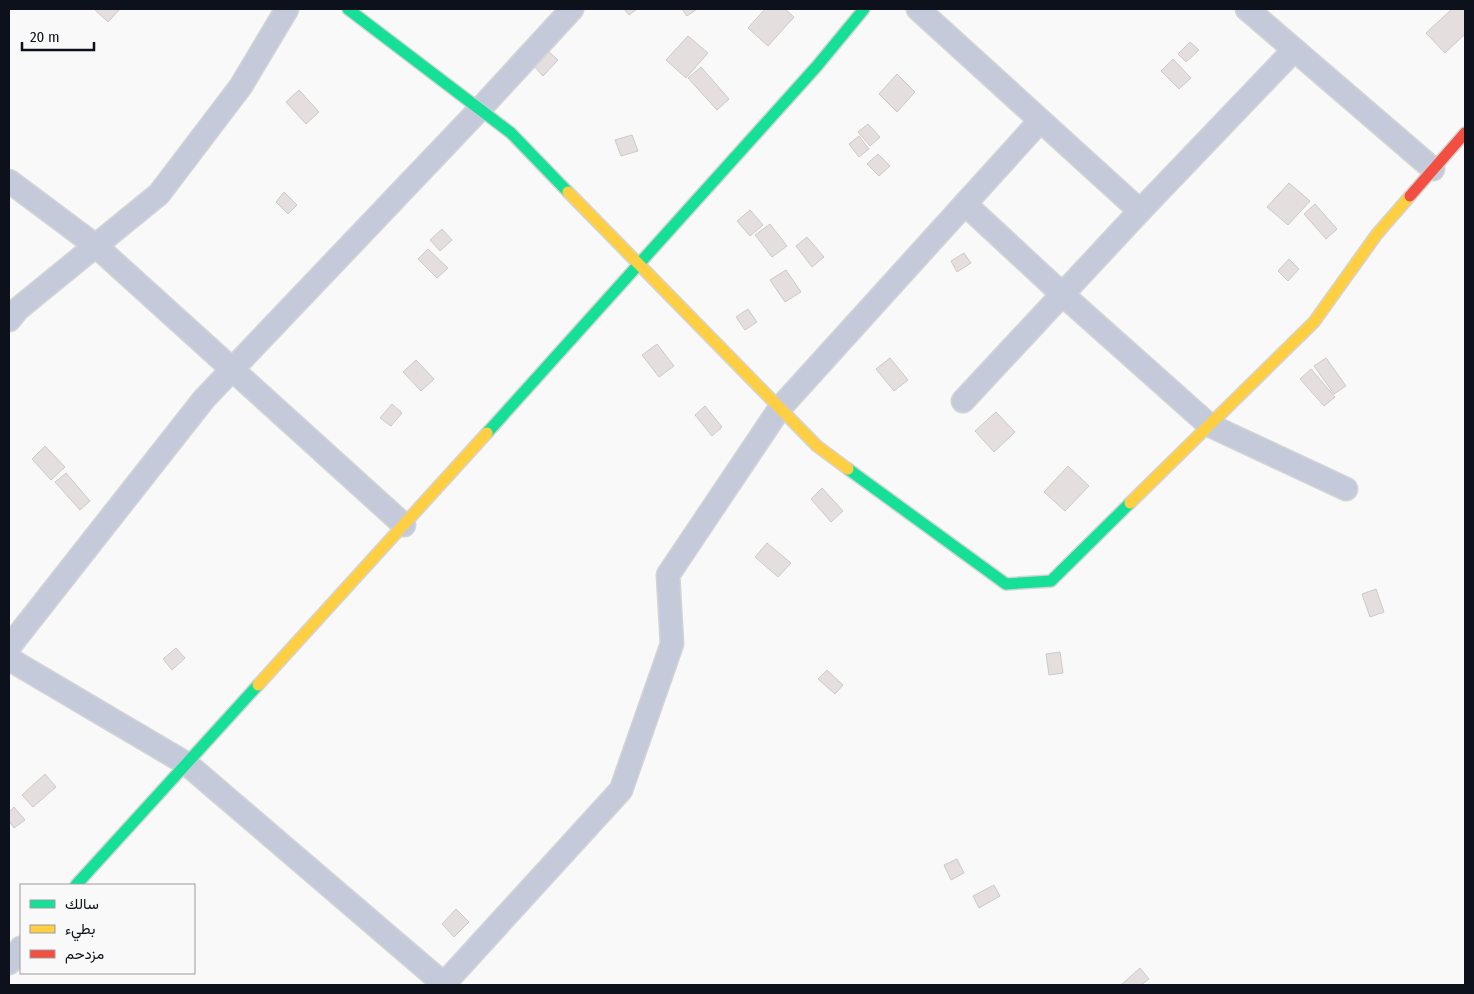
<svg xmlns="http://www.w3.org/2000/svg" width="1474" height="994" viewBox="0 0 1474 994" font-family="'Fira Sans Condensed',Vazirmatn,sans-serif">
	<rect width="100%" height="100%" fill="#f9f9f9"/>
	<g fill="#e4dfde" stroke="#cfc8c6">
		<path d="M94,9H120L108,22Z"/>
		<path d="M624,9H637L629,15Z"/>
		<path d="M682,9H697L687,16Z"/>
		<path d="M765,9H785L794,17L768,46L748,28Z"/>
		<path d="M1452,9H1465V34L1445,53L1426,33Z"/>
		<path d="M688,36L708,53L686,78L666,60Z"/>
		<path d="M1190,42L1199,50L1186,62L1178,54Z"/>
		<path d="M548,51L558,60L543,76L534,66Z"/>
		<path d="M1173,59L1191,78L1179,89L1161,71Z"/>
		<path d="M701,67L729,99L717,110L688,78Z"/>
		<path d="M897,74L915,92L897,112L879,94Z"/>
		<path d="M299,90L319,112L306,124L286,102Z"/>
		<path d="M868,124L880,137L870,146L858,132Z"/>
		<path d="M632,135L638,151L621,156L615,140Z"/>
		<path d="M859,136L869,149L859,157L849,144Z"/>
		<path d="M878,154L890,166L879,176L867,164Z"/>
		<path d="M1289,183L1310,201L1288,225L1267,207Z"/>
		<path d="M284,192L297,205L288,214L276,202Z"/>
		<path d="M1315,204L1337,229L1326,239L1304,214Z"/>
		<path d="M750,210L763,225L750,236L737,221Z"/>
		<path d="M770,224L787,246L772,257L755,235Z"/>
		<path d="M442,229L452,240L440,251L430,240Z"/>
		<path d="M807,237L824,257L812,267L796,246Z"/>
		<path d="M428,249L448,268L437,278L418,259Z"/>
		<path d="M964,253L971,263L957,272L951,261Z"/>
		<path d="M1289,259L1299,269L1288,281L1278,271Z"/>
		<path d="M786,270L801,292L785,302L770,280Z"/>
		<path d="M748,309L757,322L745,330L736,317Z"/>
		<path d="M657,344L674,366L659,377L642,355Z"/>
		<path d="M890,358L908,380L894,391L876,369Z"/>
		<path d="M1326,358L1346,386L1334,394L1314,366Z"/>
		<path d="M416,360L434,379L421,391L403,372Z"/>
		<path d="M1311,369L1335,397L1324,406L1300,379Z"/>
		<path d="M392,404L402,413L391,426L380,418Z"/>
		<path d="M705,406L722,427L712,436L695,415Z"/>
		<path d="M996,412L1015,432L994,452L975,431Z"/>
		<path d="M45,446L65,467L51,480L32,459Z"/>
		<path d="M1068,466L1089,486L1065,511L1044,492Z"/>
		<path d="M66,473L90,501L80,510L55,482Z"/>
		<path d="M822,488L843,511L831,522L811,499Z"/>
		<path d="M767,543L791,563L778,577L755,557Z"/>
		<path d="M1376,589L1384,612L1370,617L1362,594Z"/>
		<path d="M176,648L185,658L172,670L163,659Z"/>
		<path d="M1060,652L1063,673L1049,675L1046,654Z"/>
		<path d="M827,670L843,685L835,694L818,679Z"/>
		<path d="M45,774L56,787L33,807L22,795Z"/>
		<path d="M14,807L25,820L14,828L9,821V812Z"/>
		<path d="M957,859L964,873L951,880L944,865Z"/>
		<path d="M994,885L1000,896L979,908L973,896Z"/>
		<path d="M456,909L469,922L454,937L442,924Z"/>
		<path d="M1140,968L1149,979L1141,985H1121Z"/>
	</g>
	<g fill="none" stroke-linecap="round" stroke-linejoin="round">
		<defs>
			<g id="street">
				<path d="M918,9L1140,211"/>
				<path d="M1247,9L1433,169"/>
				<path d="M9,181L96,246L404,525"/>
				<path d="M965,204L1062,294L1209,425L1346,489"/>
				<path d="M9,320L18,309L159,194L241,86L287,9"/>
				<path d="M963,401L1140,211L1294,50"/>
				<path d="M9,647L204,399L480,109L572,9"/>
				<path d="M9,659L187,764L445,985"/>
				<path d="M9,963L21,948"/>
				<path d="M443,985L621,790L672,644L668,575L780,408L1040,121"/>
			</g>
			<g id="fast">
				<path d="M348,9L511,133L568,192"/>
				<path d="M487,433L817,66L864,9"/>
				<path d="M848,469L1006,584L1051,581L1130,503"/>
				<path d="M76,885L258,685"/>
			</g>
			<g id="slow">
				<path d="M568,192L817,446L848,469"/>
				<path d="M1130,503L1314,322L1377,234L1410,196"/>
				<path d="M258,685L487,433"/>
			</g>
			<path id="jam" d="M1410,196L1465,133"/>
		</defs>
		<use href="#street" stroke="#d3d4d5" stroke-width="25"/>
		<use href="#fast" stroke="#d3d4d5" stroke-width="14"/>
		<use href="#slow" stroke="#d3d4d5" stroke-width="14"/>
		<use href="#jam" stroke="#d3d4d5" stroke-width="14"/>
		<use href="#street" stroke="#c4cad9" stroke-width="22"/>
		<use href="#fast" stroke="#16e098" stroke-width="11"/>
		<use href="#slow" stroke="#ffcf43" stroke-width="11"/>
		<use href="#jam" stroke="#f24e42" stroke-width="11"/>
	</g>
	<rect width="1474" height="994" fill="none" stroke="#0d111b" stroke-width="20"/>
	<rect x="20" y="884" width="175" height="90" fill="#f9f9f9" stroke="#9b9ca0"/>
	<rect x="30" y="900" width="25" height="8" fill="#16e098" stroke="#9b9ca0"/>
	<text x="65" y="909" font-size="15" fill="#0d111b">سالك</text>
	<rect x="30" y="925" width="25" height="8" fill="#ffcf43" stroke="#9b9ca0"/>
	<text x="65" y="934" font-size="15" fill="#0d111b">بطيء</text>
	<rect x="30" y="950" width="25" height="8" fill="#f24e42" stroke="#9b9ca0"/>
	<text x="65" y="959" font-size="15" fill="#0d111b">مزدحم</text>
	<path d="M22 42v8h72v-8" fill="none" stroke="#0d111b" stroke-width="2.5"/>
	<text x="30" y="42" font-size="15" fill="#0d111b" stroke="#f9f9f9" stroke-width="4" paint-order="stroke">20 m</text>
</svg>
